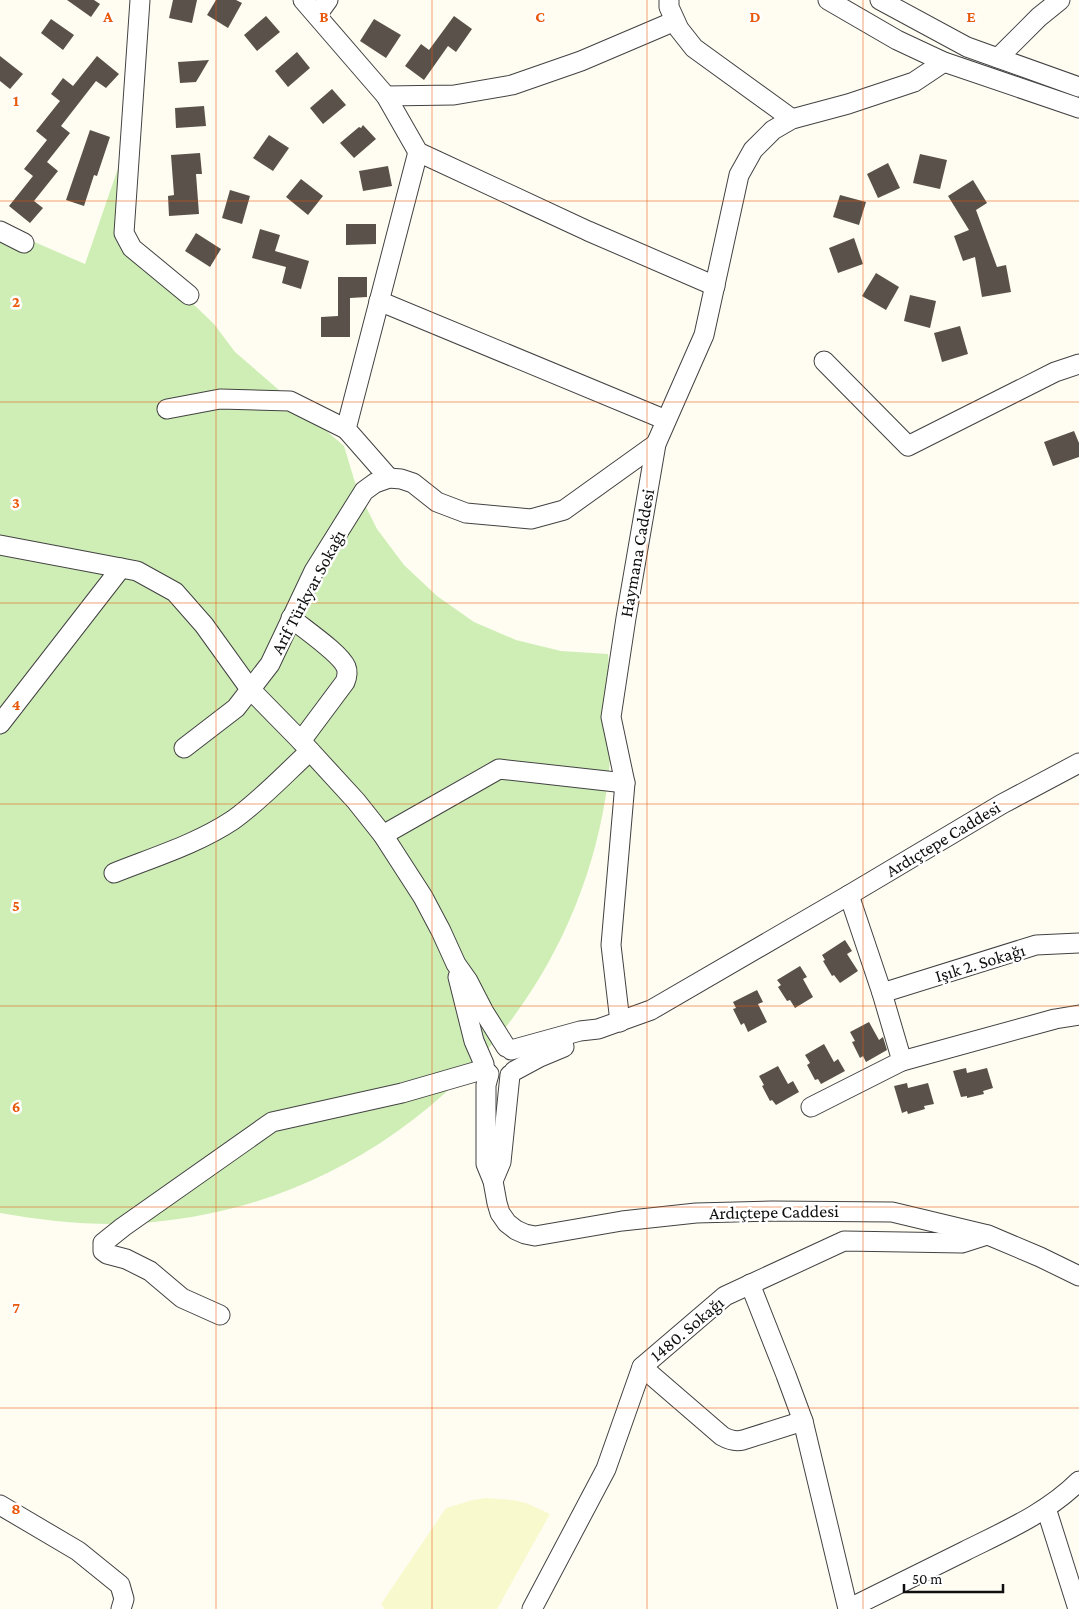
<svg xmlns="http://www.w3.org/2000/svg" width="1079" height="1609" viewBox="0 0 1079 1609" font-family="'Crimson Pro',serif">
	<rect width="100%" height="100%" fill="#fffdf2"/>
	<path fill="#f9f9ce" d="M486,1498L513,1500L526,1503L550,1514L497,1609H385L381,1604L446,1508L473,1500Z"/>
	<path fill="#cfeeb6" d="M124,151L137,264L142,270L189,300L214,324L235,352L344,446L357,489L377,529L404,565L437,596L474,622L516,640L561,651L608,654C612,696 613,738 608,780C579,1014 389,1200 154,1222C102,1227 51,1222 0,1213V227L85,264Z"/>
	<g fill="#59514a">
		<path d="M67,0H94L100,4L91,17Z"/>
		<path d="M173,0H197L192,23L169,18Z"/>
		<path d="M216,0H236L242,3L228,28L207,15Z"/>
		<path d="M266,16L280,32L257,51L244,35Z"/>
		<path d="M454,16L472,29L456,52L448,46L424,80L405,66L421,44L429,50Z"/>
		<path d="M51,19L74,35L63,50L41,33Z"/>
		<path d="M374,19L401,35L386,58L360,41Z"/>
		<path d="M297,52L310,68L288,87L275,71Z"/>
		<path d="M0,56L23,74L10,89L0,81Z"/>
		<path d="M97,56L119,74L106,88L96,81L61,126L70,133L47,162L58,171L34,201L43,208L30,223L9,206L33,176L24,169L47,140L36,131L60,101L51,94L63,78L73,86Z"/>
		<path d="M209,60L196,82L180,83L178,62Z"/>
		<path d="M332,89L346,105L323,124L310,108Z"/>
		<path d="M204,106L206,126L176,128L175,108Z"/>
		<path d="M363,125L376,139L354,158L340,143L359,127L361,128Z"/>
		<path d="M90,130L110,137L97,176L94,175L84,206L66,200Z"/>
		<path d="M269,135L289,148L273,171L253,158Z"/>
		<path d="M200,153L202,174H196L199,214L169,216L168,196L174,195L171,155Z"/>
		<path d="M920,154L947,160L940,189L913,183Z"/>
		<path d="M888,163L900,188L878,198L867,174Z"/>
		<path d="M388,166L392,186L363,191L359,171Z"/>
		<path d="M301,179L323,196L308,215L286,197Z"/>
		<path d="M973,180L987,203L976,210L997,267L1006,265L1011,292L982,297L975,257L963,261L954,236L969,230L948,196Z"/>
		<path d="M230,190L250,196L242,224L222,218Z"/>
		<path d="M840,195L866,202L859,225L833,217Z"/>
		<path d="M346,224H376V244L346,245Z"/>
		<path d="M260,229L280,235L275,251L309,261L301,289L282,283L286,267L252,258Z"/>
		<path d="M196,233L221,249L210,267L185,251Z"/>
		<path d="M854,238L863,264L838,273L829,248Z"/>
		<path d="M876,273L899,287L886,310L862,296Z"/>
		<path d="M338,277H367V297L350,298V337H321V317L338,316Z"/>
		<path d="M910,295L936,301L930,328L904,321Z"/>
		<path d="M960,326L968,354L942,362L934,333Z"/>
		<path d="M1074,431L1079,443V457L1053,466L1044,442Z"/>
		<path d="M845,940L852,951L847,954L858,971L840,983L834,975L832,976L823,961L825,960L822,955Z"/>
		<path d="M800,966L807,977L803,979L813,997L795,1008L790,1000L787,1001L778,987L781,985L777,980Z"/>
		<path d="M757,990L763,1002L758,1004L767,1022L748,1032L744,1023L741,1025L733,1009L736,1008L733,1002Z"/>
		<path d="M869,1022L879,1040L883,1037L887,1050L866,1062L863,1056L860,1058L852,1042L855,1041L850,1032Z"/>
		<path d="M824,1044L834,1062L838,1059L845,1071L821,1084L818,1079L815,1080L807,1065L810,1063L805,1055Z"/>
		<path d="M778,1066L788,1084L793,1081L799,1092L776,1105L772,1100L770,1101L762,1086L764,1085L759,1076Z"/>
		<path d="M966,1068L967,1073L987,1068L993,1088L983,1091L984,1094L967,1098V1096L961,1097L953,1071Z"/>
		<path d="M907,1083L908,1088L928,1083L934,1104L924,1106L925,1109L908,1114L907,1111L902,1113L894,1086Z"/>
	</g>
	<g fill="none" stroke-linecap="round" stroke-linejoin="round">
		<defs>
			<g id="minor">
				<path d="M140,0L124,233L132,248L189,295"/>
				<path d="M303,0L386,96L418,152L588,231L715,286"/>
				<path d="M669,0V7L679,29L694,48L792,119"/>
				<path d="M828,0L897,40L944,62L1079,108"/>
				<path d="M880,0L967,47L1079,87"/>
				<path d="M317,15L328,0"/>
				<path d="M998,58L1039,17L1060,0"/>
				<path d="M386,96L454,95L512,85L581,61L675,21"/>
				<path d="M0,231L24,243"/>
				<path d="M379,301L666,420"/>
				<path d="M824,361L908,446L1055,372L1079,364"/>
				<path d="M167,409L220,399L290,401L346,429"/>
				<path d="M389,478L346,429L418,152"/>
				<path d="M0,545L137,571L175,592L204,625L250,689L301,741L356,801L383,835L423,897L441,931L456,964L468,981L484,1012L506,1047"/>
				<path d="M291,618C304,629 340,653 346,667C348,672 347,677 345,682L301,741"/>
				<path d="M0,724L121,568"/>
				<path d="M184,748L236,708L270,664L314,571L364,491L375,483L389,478L401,479L413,483L437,502L466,513L531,519L564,510L656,444"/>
				<path d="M383,835L499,769L625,783"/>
				<path d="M114,873C154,857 197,844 233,820C261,800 285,774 310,751"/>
				<path d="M458,977L474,1041L484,1064"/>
				<path d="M882,993L1036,945L1079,943"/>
				<path d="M620,1022L611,945L625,783L611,717L626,618L656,444L704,335L739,175L753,150L773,130L792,119L848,104L914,82L944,62"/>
				<path d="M511,1050L580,1031L598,1029L651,1010L849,895L1002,804L1079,763"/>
				<path d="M902,1061L1055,1019L1079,1015"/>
				<path d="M514,1071L540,1057L564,1047"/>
				<path d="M489,1074L486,1085V1164L493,1181L497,1203L500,1213L507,1223L516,1230L525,1234L535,1236L622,1221L696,1213L772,1211L892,1212L988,1235L1040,1257L1079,1276"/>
				<path d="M811,1107L902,1061L882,993L849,895"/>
				<path d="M493,1181L501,1162L510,1075"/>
				<path d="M750,1284L786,1375L803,1421L848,1609C887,1590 926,1570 965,1551C1005,1531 1047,1513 1079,1481"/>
				<path d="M220,1315L182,1298L150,1271L126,1259L107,1254L103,1251V1243L123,1227L272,1122L402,1093L485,1069"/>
				<path d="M642,1367L722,1436C729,1440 735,1442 743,1440L803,1421"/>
				<path d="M0,1505L78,1551L120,1585L124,1599L121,1609"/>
				<path d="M1046,1508L1078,1609"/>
				<path d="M532,1609L606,1469L642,1367L725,1296L844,1241L962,1243L987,1235"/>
			</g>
		</defs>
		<use href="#minor" stroke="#424242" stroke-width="21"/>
		<use href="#minor" stroke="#fff" stroke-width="19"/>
	</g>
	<path fill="none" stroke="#e8590c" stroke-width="1" stroke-opacity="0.55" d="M216,0V1609M432,0V1609M647,0V1609M863,0V1609M0,201H1079M0,402H1079M0,603H1079M0,804H1079M0,1006H1079M0,1207H1079M0,1408H1079"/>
	<g text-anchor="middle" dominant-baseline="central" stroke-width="5" stroke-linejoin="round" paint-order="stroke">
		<g font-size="18" fill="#0f0f0f" stroke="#fff">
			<text transform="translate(637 553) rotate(-80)">Haymana Caddesi</text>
			<text transform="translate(308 592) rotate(-62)">Arif Türkyar Sokağı</text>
			<text transform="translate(943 839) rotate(-31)">Ardıçtepe Caddesi</text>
			<text transform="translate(980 963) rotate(-17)">Işık 2. Sokağı</text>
			<text transform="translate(774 1212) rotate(-1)">Ardıçtepe Caddesi</text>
			<text transform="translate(687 1329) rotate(-40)">1480. Sokağı</text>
		</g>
	</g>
	<g font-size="16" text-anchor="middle" font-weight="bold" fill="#e8590c" stroke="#fff" stroke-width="5" stroke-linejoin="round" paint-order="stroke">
		<text x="108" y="22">A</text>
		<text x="324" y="22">B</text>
		<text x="540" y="22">C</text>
		<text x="755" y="22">D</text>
		<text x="971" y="22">E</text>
		<text x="16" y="106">1</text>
		<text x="16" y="307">2</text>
		<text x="16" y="508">3</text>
		<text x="16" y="710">4</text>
		<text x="16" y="911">5</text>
		<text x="16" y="1112">6</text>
		<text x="16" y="1313">7</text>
		<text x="16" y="1514">8</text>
	</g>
	<path d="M904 1584v8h99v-8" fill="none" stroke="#0f0f0f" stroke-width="2.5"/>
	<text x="912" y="1584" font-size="15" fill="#0f0f0f" stroke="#ffffff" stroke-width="4" paint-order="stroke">50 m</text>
</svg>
